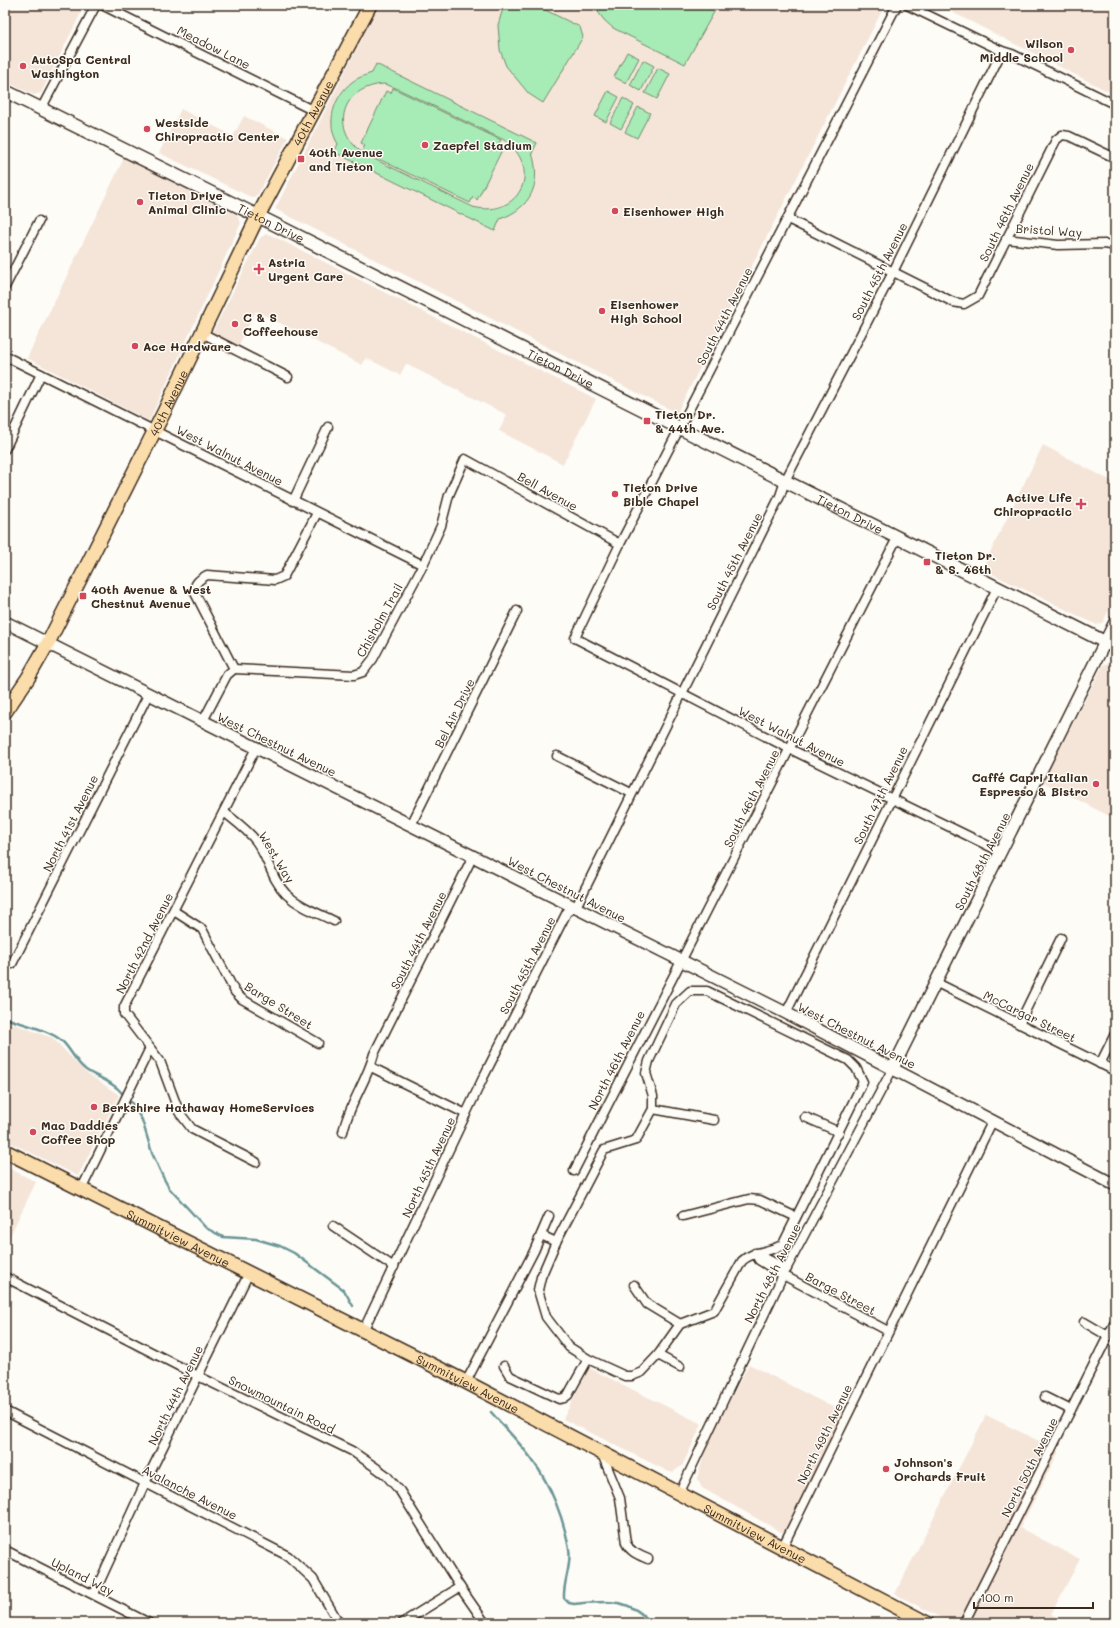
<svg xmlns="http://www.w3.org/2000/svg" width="1120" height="1628" viewBox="0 0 1120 1628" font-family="Mali,sans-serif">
	<rect width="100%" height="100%" fill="#fdfcf7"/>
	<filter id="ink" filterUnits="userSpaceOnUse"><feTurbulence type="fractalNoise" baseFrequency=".025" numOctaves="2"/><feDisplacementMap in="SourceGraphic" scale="8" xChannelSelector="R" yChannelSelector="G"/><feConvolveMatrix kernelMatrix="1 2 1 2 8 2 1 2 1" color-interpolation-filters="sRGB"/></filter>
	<g filter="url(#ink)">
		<g fill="#f5e5d9">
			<path d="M5,5H85L41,93L34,95L5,81Z"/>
			<path d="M379,5H885L677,413L275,209Z"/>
			<path d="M938,5H1115V95Z"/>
			<path d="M181,109L233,136L244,116L288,138L258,194L253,198L159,153Z"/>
			<path d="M124,158L237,215L241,223L149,421L27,358Z"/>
			<path d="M266,234L271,235L596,399L563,464L499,431L507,415L406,364L400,375L366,358L362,365L256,311L233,356L207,343L260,238Z"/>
			<path d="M1043,445L1115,483V598L1103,622L1097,625L982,569Z"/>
			<path d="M1115,660V819L1043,782L1103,665Z"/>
			<path d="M5,1021L53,1038L84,1071L119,1095L78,1176L5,1140Z"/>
			<path d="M5,1166L36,1182L5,1246Z"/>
			<path d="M749,1364L844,1413L783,1533L702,1488L697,1478L708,1442Z"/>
			<path d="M589,1368L702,1424L682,1466L673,1472H669L563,1419Z"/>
			<path d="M986,1415L1059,1451L1020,1528L1080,1559L1051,1614L1068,1623H951L895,1594Z"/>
		</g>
		<g fill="#a7ebb6" stroke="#718a6a" fill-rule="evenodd">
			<path d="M504,5H535L580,27L583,37L543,103L529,94L506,66L500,50L498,25Z"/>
			<path d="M593,5H718L685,64L613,28L604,20Z"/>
			<path d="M627,52L639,58L626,83L614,77Z"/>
			<path d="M643,60L654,66L641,91L630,85Z"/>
			<path d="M376,64L537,143L532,153C542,184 531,208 500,219L495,231L334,152L338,144C325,123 334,96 352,82C357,78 365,75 372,73ZM384,84L396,88L504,140C544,168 520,219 473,207L364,154C329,129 341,87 384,84Z"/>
			<path d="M658,68L670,74L657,99L645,93Z"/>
			<path d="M393,88L501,140L498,145L503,148L477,200L473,197L470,203L362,151L365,145L361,143L386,91L391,93Z"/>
			<path d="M608,91L619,97L606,122L595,116Z"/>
			<path d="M623,98L634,105L621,129L610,123Z"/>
			<path d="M638,107L650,113L637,138L625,132Z"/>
		</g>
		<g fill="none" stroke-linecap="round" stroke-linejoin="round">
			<g stroke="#6b9595" stroke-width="2.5">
				<path d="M5,1018C22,1024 49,1030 62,1041C71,1049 75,1062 86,1070C98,1078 112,1081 122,1093"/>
				<path d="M131,1102L142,1120L152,1153L163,1177L169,1188L206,1228L223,1237L256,1239L280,1246L294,1253L344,1290L353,1306"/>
				<path d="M491,1412C505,1428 521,1444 533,1461C551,1486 564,1519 569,1549C572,1566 563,1581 564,1598L569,1603L574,1604C605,1601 629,1597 651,1623"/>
			</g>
			<defs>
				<g id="minor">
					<path d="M102,5L314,111"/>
					<path d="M897,5L620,544L575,638L790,749L1001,852"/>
					<path d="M907,5L1002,51L1012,54L1110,102"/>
					<path d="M41,109L96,5"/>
					<path d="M788,219L953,302L964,304L978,296L1056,140L1062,135L1069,136L1115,158"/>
					<path d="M1006,239L1058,245L1105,244L1115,246"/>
					<path d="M5,287L39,221"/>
					<path d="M202,333L288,377"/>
					<path d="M5,356L423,565"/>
					<path d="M5,449L41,374"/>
					<path d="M293,501L328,427"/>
					<path d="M234,669L354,675L363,672L373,659L423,565L441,526L449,495L465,459L620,544"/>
					<path d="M234,669L195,593C193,583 200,579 207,575L275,580L284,576L317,513"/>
					<path d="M203,721L227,675L234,669"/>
					<path d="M256,748L124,1007V1014L160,1061L179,1112L192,1129L256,1162"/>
					<path d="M557,756L631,793"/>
					<path d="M224,812C235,821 247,829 256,841C268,857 271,879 286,894C300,907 318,913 334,921"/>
					<path d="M411,825L517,611"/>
					<path d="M174,911L202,929L235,992L242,999L318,1043"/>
					<path d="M12,964L149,693"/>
					<path d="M935,982L1115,1071"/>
					<path d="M690,991H707L848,1060L856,1068L863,1082L783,1244C771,1253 753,1250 742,1261L714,1311L680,1324L658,1355L642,1372L632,1376H625L588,1359L569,1347L546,1317L538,1290L541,1277L556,1242L604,1150L636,1140L653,1109V1096L646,1073L649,1061L676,1004Z"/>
					<path d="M786,1013L997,588"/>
					<path d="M1019,1024L1061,938"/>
					<path d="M1100,1064L1115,1034"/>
					<path d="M371,1067L466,1114"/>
					<path d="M653,1109L714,1120"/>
					<path d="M805,1117L839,1132"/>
					<path d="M343,1132C349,1104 367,1081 374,1054L473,856"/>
					<path d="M574,1171L897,538"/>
					<path d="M81,1190L150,1048"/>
					<path d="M683,1216L749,1199L760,1200L796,1217"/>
					<path d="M333,1226L394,1267"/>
					<path d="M541,1235L556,1242"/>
					<path d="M787,1269L755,1253L759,1260L783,1275L888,1331"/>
					<path d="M5,1277L198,1376L352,1451L375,1467L386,1475L400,1491L460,1587L485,1623"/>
					<path d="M634,1285L647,1304L680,1324"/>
					<path d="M1084,1322L1108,1336"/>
					<path d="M363,1331L483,1078L567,912L576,907L780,496L785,481L893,272L1002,51"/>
					<path d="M658,1355L680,1367"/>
					<path d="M504,1366L510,1376L559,1399L564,1398L568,1395L588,1359"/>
					<path d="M466,1382L534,1251L549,1216"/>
					<path d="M1045,1397L1071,1410"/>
					<path d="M5,1411L288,1556L313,1579L339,1623"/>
					<path d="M602,1454L620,1498L626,1543C630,1552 639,1555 648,1559"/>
					<path d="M680,1492L783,1275L893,1068"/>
					<path d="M783,1546L993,1120"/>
					<path d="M5,1550L149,1623"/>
					<path d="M94,1594L145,1483L249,1273"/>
					<path d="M402,1623L460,1587"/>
					<path d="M964,1623L1115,1322"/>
				</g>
				<g id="tertiary">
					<path d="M5,622L786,1013L1115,1185"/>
					<path d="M893,1068L1115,622"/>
				</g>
				<g id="secondary">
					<path id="s1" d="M5,91L270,222L1115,647"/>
				</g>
				<g id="primary">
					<path id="s2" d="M5,712L28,678L48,643L164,412L258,216L370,5"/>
					<path id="s3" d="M5,1151L466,1382L927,1623"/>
				</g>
			</defs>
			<use href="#minor" stroke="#3b2a1e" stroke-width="11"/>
			<use href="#tertiary" stroke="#3b2a1e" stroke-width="14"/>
			<use href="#secondary" stroke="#3b2a1e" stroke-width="15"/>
			<use href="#primary" stroke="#3b2a1e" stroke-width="16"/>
			<use href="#minor" stroke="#fdfcf7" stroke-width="8"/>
			<use href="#tertiary" stroke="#fdfcf7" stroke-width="11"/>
			<use href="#secondary" stroke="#fdfcf7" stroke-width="12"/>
			<use href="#primary" stroke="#fbddab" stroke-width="13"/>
		</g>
	</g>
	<g fill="#d1495b" stroke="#fdfcf7" stroke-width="1.5">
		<circle cx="1071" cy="50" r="4"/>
		<circle cx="23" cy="66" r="4"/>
		<circle cx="147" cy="129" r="4"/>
		<circle cx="425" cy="145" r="4"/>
		<rect x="297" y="155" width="8" height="8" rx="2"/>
		<circle cx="140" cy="202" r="4"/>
		<circle cx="615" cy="211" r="4"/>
		<path d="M257 263h4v4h4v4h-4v4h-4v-4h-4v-4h4z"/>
		<circle cx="602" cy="311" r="4"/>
		<circle cx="235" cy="324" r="4"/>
		<circle cx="135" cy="346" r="4"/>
		<rect x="643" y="417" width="8" height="8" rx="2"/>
		<circle cx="615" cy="494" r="4"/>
		<path d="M1079 498h4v4h4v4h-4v4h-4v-4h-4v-4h4z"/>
		<rect x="923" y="558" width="8" height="8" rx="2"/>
		<rect x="79" y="592" width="8" height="8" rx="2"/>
		<circle cx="1096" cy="784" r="4"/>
		<circle cx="94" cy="1107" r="4"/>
		<circle cx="33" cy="1132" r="4"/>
		<circle cx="886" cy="1469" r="4"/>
	</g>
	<g text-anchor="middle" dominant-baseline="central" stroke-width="3" stroke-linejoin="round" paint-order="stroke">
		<g font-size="12" font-weight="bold" fill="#3b2a1e" stroke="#fdfcf7" text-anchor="start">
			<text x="1063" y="43" text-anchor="end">Wilson<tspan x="1063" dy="14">Middle School</tspan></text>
			<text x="31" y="59">AutoSpa Central<tspan x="31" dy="14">Washington</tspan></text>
			<text x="155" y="122">Westside<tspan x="155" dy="14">Chiropractic Center</tspan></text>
			<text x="433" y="145">Zaepfel Stadium</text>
			<text x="309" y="152">40th Avenue<tspan x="309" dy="14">and Tieton</tspan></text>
			<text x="148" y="195">Tieton Drive<tspan x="148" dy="14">Animal Clinic</tspan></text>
			<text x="623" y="211">Eisenhower High</text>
			<text x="268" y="262">Astria<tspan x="268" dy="14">Urgent Care</tspan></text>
			<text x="610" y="304">Eisenhower<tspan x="610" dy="14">High School</tspan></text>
			<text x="243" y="317">C &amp; S<tspan x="243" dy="14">Coffeehouse</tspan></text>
			<text x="143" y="346">Ace Hardware</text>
			<text x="655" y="414">Tieton Dr.<tspan x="655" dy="14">&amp; 44th Ave.</tspan></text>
			<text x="623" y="487">Tieton Drive<tspan x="623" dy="14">Bible Chapel</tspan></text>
			<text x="1072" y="497" text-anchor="end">Active Life<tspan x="1072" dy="14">Chiropractic</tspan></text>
			<text x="935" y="555">Tieton Dr.<tspan x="935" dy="14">&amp; S. 46th</tspan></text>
			<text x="91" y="589">40th Avenue &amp; West<tspan x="91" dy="14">Chestnut Avenue</tspan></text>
			<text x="1088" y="777" text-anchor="end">Caffé Capri Italian<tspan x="1088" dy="14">Espresso &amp; Bistro</tspan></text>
			<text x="102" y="1107">Berkshire Hathaway HomeServices</text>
			<text x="41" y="1125">Mac Daddies<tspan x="41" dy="14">Coffee Shop</tspan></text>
			<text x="894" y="1462">Johnson's<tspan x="894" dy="14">Orchards Fruit</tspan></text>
		</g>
		<g font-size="12" fill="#3b2a1e" stroke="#fdfcf7">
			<text transform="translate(214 47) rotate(27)">Meadow Lane</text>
			<text stroke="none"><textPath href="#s2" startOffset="674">40th Avenue</textPath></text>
			<text transform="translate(1006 212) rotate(-64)">South 46th Avenue</text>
			<text stroke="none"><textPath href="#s1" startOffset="297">Tieton Drive</textPath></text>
			<text transform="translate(1049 230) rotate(4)">Bristol Way</text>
			<text transform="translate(879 271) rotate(-63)">South 45th Avenue</text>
			<text transform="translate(724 316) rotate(-63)">South 44th Avenue</text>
			<text stroke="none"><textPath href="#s1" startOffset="621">Tieton Drive</textPath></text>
			<text stroke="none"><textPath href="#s2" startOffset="350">40th Avenue</textPath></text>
			<text transform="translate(230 455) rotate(27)">West Walnut Avenue</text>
			<text transform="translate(548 491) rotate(29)">Bell Avenue</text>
			<text stroke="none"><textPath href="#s1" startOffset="945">Tieton Drive</textPath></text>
			<text transform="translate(734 561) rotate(-63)">South 45th Avenue</text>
			<text transform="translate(379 620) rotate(-61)">Chisholm Trail</text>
			<text transform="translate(454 713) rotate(-64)">Bel Air Drive</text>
			<text transform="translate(792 736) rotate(27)">West Walnut Avenue</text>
			<text transform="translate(277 744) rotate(26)">West Chestnut Avenue</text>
			<text transform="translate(880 795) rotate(-64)">South 47th Avenue</text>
			<text transform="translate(751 798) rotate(-63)">South 46th Avenue</text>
			<text transform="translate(70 823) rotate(-63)">North 41st Avenue</text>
			<text transform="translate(277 857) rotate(59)">West Way</text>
			<text transform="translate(982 861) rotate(-63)">South 48th Avenue</text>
			<text transform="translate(567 889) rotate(27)">West Chestnut Avenue</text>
			<text transform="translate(418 940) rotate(-63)">South 44th Avenue</text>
			<text transform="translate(144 943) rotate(-63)">North 42nd Avenue</text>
			<text transform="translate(527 965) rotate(-63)">South 45th Avenue</text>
			<text transform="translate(279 1005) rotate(32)">Barge Street</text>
			<text transform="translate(1030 1016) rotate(26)">McCargar Street</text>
			<text transform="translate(857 1035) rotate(27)">West Chestnut Avenue</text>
			<text transform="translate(616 1060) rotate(-63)">North 46th Avenue</text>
			<text transform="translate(428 1167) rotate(-65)">North 45th Avenue</text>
			<text stroke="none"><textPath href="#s3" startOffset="194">Summitview Avenue</textPath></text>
			<text transform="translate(772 1273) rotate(-63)">North 48th Avenue</text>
			<text transform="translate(841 1293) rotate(28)">Barge Street</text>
			<text stroke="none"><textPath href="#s3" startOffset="518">Summitview Avenue</textPath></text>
			<text transform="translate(175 1395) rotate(-64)">North 44th Avenue</text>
			<text transform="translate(282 1404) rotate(26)">Snowmountain Road</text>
			<text transform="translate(824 1434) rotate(-64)">North 49th Avenue</text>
			<text transform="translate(1029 1467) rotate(-63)">North 50th Avenue</text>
			<text transform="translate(190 1492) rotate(27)">Avalanche Avenue</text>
			<text stroke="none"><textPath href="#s3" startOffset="842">Summitview Avenue</textPath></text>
			<text transform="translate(83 1576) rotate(27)">Upland Way</text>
		</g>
	</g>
	<rect width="1120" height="1628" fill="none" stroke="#fdfcf7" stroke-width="20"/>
	<rect x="10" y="10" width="1100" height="1608" fill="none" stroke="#3b2a1e" stroke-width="1.5" filter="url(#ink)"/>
	<path d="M974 1602v6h119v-6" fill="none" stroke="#3b2a1e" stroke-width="2"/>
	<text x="980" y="1602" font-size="12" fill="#3b2a1e" stroke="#fdfcf7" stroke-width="3" paint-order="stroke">100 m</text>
</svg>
